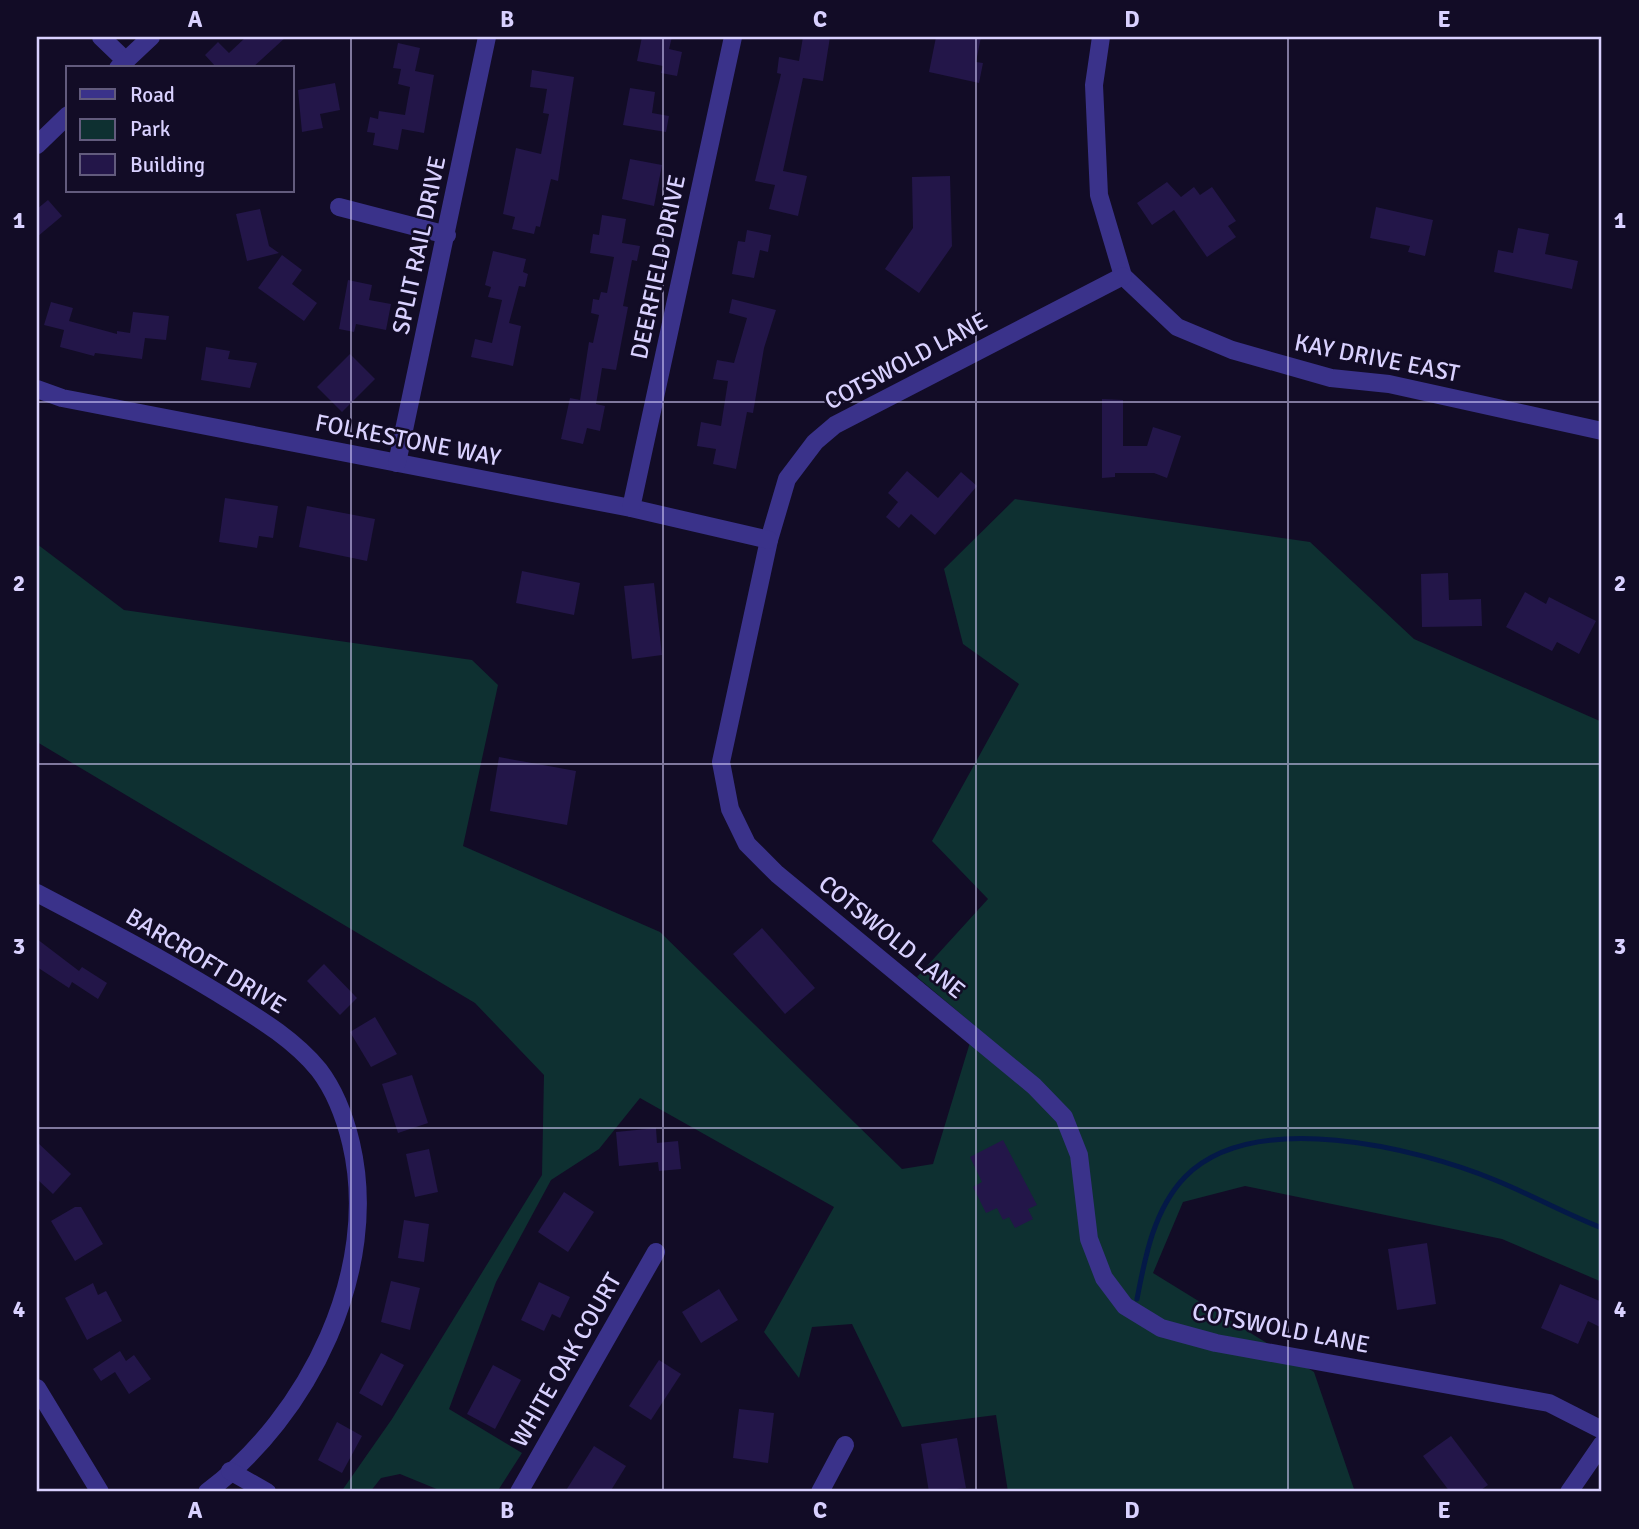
<svg xmlns="http://www.w3.org/2000/svg" width="1639" height="1529" viewBox="0 0 1639 1529" font-family="Signika,sans-serif">
	<rect width="100%" height="100%" fill="#120c26"/>
	<path fill="#0e3031" d="M1015,499L1310,542L1414,639L1602,722V1282L1502,1239L1245,1186L1183,1202L1153,1273L1314,1372L1355,1492H1008L996,1415L902,1427L852,1324L812,1327L799,1378L764,1332L834,1207L640,1098L599,1149L551,1180L496,1282L449,1409L522,1453L497,1492H444L400,1474L381,1478L370,1492H341L392,1419L542,1175L544,1075L475,1003L37,742V544L124,610L472,660L498,685L463,846L660,932L902,1169L933,1164L975,1026L917,977L988,899L932,841L1019,684L963,644L944,569Z"/>
	<g fill="none" stroke-linecap="round" stroke-linejoin="round">
		<path stroke="#041947" stroke-width="5" d="M1137,1299C1145,1257 1154,1209 1185,1177C1253,1107 1417,1148 1495,1180C1532,1195 1566,1214 1602,1228"/>
	</g>
	<g fill="#231649">
		<path d="M246,37H286L252,68H213L215,66L205,55L218,42L229,53Z"/>
		<path d="M642,37H672L669,49L682,52L677,76L661,73L663,66L637,61Z"/>
		<path d="M803,37H830L823,81L803,78L783,171L807,176L798,216L769,209L775,185L755,181L781,74L777,73L779,57L799,61Z"/>
		<path d="M936,37H981L976,62L983,63L979,83L929,72Z"/>
		<path d="M398,43L420,48L415,71L434,75L424,133L402,129L398,150L373,145L375,133L367,132L370,117L378,119L379,111L405,115L410,87L398,84L401,69L393,68Z"/>
		<path d="M532,70L574,77L558,181L551,179L540,227L536,226L534,234L512,229L515,217L503,214L516,148L541,154L549,114L543,113L547,89L530,87Z"/>
		<path d="M335,83L340,110L320,114L323,128L302,132L298,90Z"/>
		<path d="M630,88L655,92L652,113L669,116L666,132L623,125Z"/>
		<path d="M630,159L662,165L654,206L622,199Z"/>
		<path d="M950,176L952,246L919,293L885,269L913,228L912,177Z"/>
		<path d="M1167,182L1181,197L1194,187L1200,195L1212,187L1236,221L1228,226L1236,237L1207,257L1174,210L1152,225L1137,203Z"/>
		<path d="M48,200L62,216L37,237V209Z"/>
		<path d="M1376,207L1433,220L1425,256L1408,252L1410,246L1370,238Z"/>
		<path d="M260,209L269,246L279,253L247,261L236,214Z"/>
		<path d="M602,215L626,219L622,243L640,246L637,261L632,260L623,306L628,307L616,370L602,368L596,404L605,406L600,431L587,428L583,444L561,439L570,398L580,400L589,342L593,343L599,315L591,313L593,299L599,300L601,292L607,293L614,257L590,253L593,234L599,235Z"/>
		<path d="M1518,228L1549,234L1545,254L1578,261L1572,289L1494,272L1498,250L1513,253Z"/>
		<path d="M747,230L771,235L768,252L760,250L754,278L732,274L738,241L745,242Z"/>
		<path d="M493,251L526,259L523,272L528,274L525,287L519,286L509,323L521,326L513,366L471,357L475,339L492,343L502,300L488,297L491,287L485,285Z"/>
		<path d="M282,255L302,270L292,284L317,303L304,321L258,288Z"/>
		<path d="M348,280L372,285L369,300L391,304L386,330L356,324L354,332L339,329Z"/>
		<path d="M732,299L776,310L764,348L753,413L747,412L736,469L713,464L716,449L697,446L701,422L721,426L728,381L713,379L717,360L734,363L747,318L729,313Z"/>
		<path d="M51,302L73,308L69,321L117,334V331L130,333L133,312L169,316L166,340L145,338L142,359L95,353L94,356L60,347L64,330L44,325Z"/>
		<path d="M206,347L230,351L228,359L257,363L250,388L201,380Z"/>
		<path d="M350,354L375,379L342,412L317,387Z"/>
		<path d="M1102,399L1123,400V446H1147L1153,427L1181,436L1167,478L1154,473H1115V477L1102,478Z"/>
		<path d="M907,471L938,498L961,472L977,486L935,535L911,514L899,528L886,517L898,502L888,493Z"/>
		<path d="M225,498L278,506L273,538L259,536L257,548L219,542Z"/>
		<path d="M307,506L375,519L367,561L299,547Z"/>
		<path d="M522,571L580,583L574,615L516,603Z"/>
		<path d="M1448,573L1449,600L1481,599L1482,626L1422,627L1421,574Z"/>
		<path d="M654,583L662,655L632,659L624,586Z"/>
		<path d="M1525,592L1546,604L1549,597L1596,621L1579,654L1557,642L1552,651L1506,627Z"/>
		<path d="M499,757L576,771L567,825L490,811Z"/>
		<path d="M762,928L815,988L785,1014L733,954Z"/>
		<path d="M37,939L79,971L82,967L107,983L98,999L72,982L69,988L37,967Z"/>
		<path d="M324,964L357,998L340,1015L307,981Z"/>
		<path d="M375,1017L397,1054L371,1067L350,1032Z"/>
		<path d="M412,1075L428,1123L398,1133L382,1084Z"/>
		<path d="M656,1128L657,1143L678,1141L681,1169L659,1171L658,1162L619,1166L616,1132Z"/>
		<path d="M1003,1140L1037,1205L1028,1209L1033,1219L1015,1228L1009,1217L1003,1220L997,1208L986,1213L973,1187L982,1182L970,1157Z"/>
		<path d="M37,1142L71,1174L53,1194L37,1179Z"/>
		<path d="M429,1149L438,1192L415,1197L406,1154Z"/>
		<path d="M564,1192L594,1212L568,1252L538,1232Z"/>
		<path d="M75,1207H81L103,1244L75,1261L51,1221Z"/>
		<path d="M404,1220L429,1224L424,1262L398,1258Z"/>
		<path d="M1427,1243L1436,1304L1397,1310L1388,1249Z"/>
		<path d="M391,1281L420,1288L410,1330L381,1322Z"/>
		<path d="M539,1282L570,1297L560,1318L552,1314L544,1331L521,1320Z"/>
		<path d="M93,1283L98,1295L106,1291L122,1321L87,1340L65,1298Z"/>
		<path d="M1560,1284L1602,1302V1328L1588,1321L1578,1344L1541,1328Z"/>
		<path d="M719,1289L738,1320L701,1343L682,1312Z"/>
		<path d="M120,1351L126,1361L134,1355L151,1379L129,1394L115,1372L101,1381L93,1369Z"/>
		<path d="M381,1353L404,1365L382,1406L359,1393Z"/>
		<path d="M659,1360L681,1374L651,1420L629,1406Z"/>
		<path d="M493,1365L521,1380L495,1429L467,1414Z"/>
		<path d="M739,1409L774,1413L768,1463L733,1458Z"/>
		<path d="M337,1422L362,1436L342,1473L318,1460Z"/>
		<path d="M1451,1436L1488,1485L1478,1492H1450L1423,1456Z"/>
		<path d="M957,1438L966,1488L929,1492L921,1444Z"/>
		<path d="M594,1446L626,1466L610,1492H565Z"/>
	</g>
	<g fill="none" stroke-linecap="round" stroke-linejoin="round">
		<g stroke="#3a328a" stroke-width="18">
			<path d="M101,37L126,61"/>
			<path d="M1101,37L1094,85L1099,195L1123,276L1177,327L1232,350L1331,378L1389,384L1602,431"/>
			<path d="M118,68L151,37"/>
			<path d="M37,145L68,115"/>
			<path d="M339,207L447,235"/>
			<path d="M1123,276L835,425L815,442L787,479L769,540L721,762L730,809L747,844L777,874L1034,1086L1064,1117L1079,1155L1089,1239L1104,1278L1125,1306L1161,1328L1216,1343L1549,1403L1602,1430"/>
			<path d="M37,389L62,398L631,508L769,540"/>
			<path d="M397,463L487,37"/>
			<path d="M631,508L733,37"/>
			<path d="M37,893C98,925 159,957 218,993C253,1015 292,1037 319,1070C335,1091 345,1118 351,1143C381,1270 309,1416 207,1492"/>
			<path d="M37,1388L100,1492"/>
			<path d="M230,1471L267,1492"/>
			<path d="M519,1492L656,1252"/>
			<path d="M820,1492L845,1445"/>
			<path d="M1569,1492L1602,1444"/>
		</g>
	</g>
	<path fill="none" stroke="#d9d1ff" stroke-width="2" stroke-opacity="0.55" d="M351,37V1492M663,37V1492M976,37V1492M1288,37V1492M37,402H1602M37,764H1602M37,1128H1602"/>
	<g text-anchor="middle" dominant-baseline="central" stroke-width="5" stroke-linejoin="round" paint-order="stroke">
		<g font-size="24" fill="#d9d1ff" stroke="#120c26">
			<text transform="translate(419 245) rotate(-78)">SPLIT RAIL DRIVE</text>
			<text transform="translate(658 267) rotate(-78)">DEERFIELD DRIVE</text>
			<text transform="translate(1377 358) rotate(11)">KAY DRIVE EAST</text>
			<text transform="translate(906 361) rotate(-28)">COTSWOLD LANE</text>
			<text transform="translate(408 440) rotate(11)">FOLKESTONE WAY</text>
			<text transform="translate(892 937) rotate(39)">COTSWOLD LANE</text>
			<text transform="translate(206 961) rotate(31)">BARCROFT DRIVE</text>
			<text transform="translate(1281 1328) rotate(11)">COTSWOLD LANE</text>
			<text transform="translate(566 1360) rotate(-60)">WHITE OAK COURT</text>
		</g>
	</g>
	<rect width="1639" height="1529" fill="none" stroke="#120c26" stroke-width="77"/>
	<rect x="66" y="66" width="228" height="126" fill="#120c26" stroke="#625b7d" stroke-width="2"/>
	<rect x="80" y="89" width="35" height="10" fill="#3a328a" stroke="#625b7d" stroke-width="2"/>
	<text x="130" y="102" font-size="21" fill="#d9d1ff">Road</text>
	<rect x="80" y="119" width="35" height="21" fill="#0e3031" stroke="#625b7d" stroke-width="2"/>
	<text x="130" y="136" font-size="21" fill="#d9d1ff">Park</text>
	<rect x="80" y="154" width="35" height="21" fill="#231649" stroke="#625b7d" stroke-width="2"/>
	<text x="130" y="172" font-size="21" fill="#d9d1ff">Building</text>
	<rect x="38" y="38" width="1562" height="1452" fill="none" stroke="#d9d1ff" stroke-width="2.5"/>
	<g font-size="23" text-anchor="middle" font-weight="bold" fill="#d9d1ff">
		<text x="195" y="27">A</text>
		<text x="507" y="27">B</text>
		<text x="820" y="27">C</text>
		<text x="1132" y="27">D</text>
		<text x="1444" y="27">E</text>
		<text x="19" y="228">1</text>
		<text x="1620" y="228">1</text>
		<text x="19" y="591">2</text>
		<text x="1620" y="591">2</text>
		<text x="19" y="954">3</text>
		<text x="1620" y="954">3</text>
		<text x="19" y="1317">4</text>
		<text x="1620" y="1317">4</text>
		<text x="195" y="1518">A</text>
		<text x="507" y="1518">B</text>
		<text x="820" y="1518">C</text>
		<text x="1132" y="1518">D</text>
		<text x="1444" y="1518">E</text>
	</g>
</svg>
